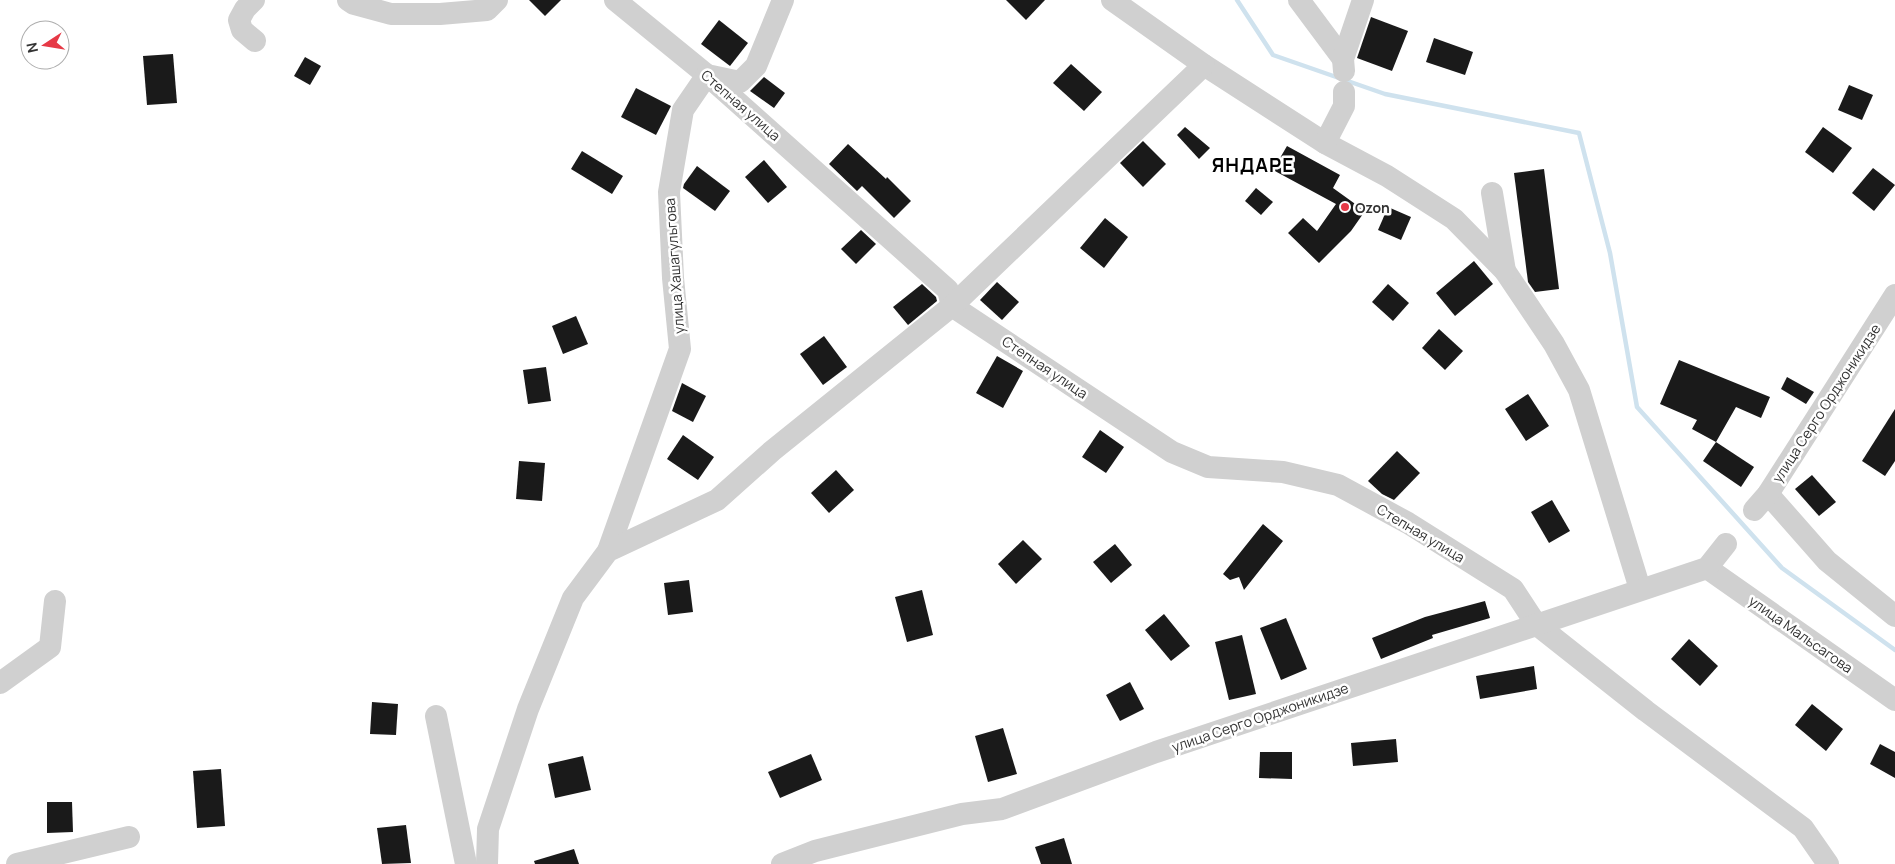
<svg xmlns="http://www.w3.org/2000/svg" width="1895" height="864" viewBox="0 0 1895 864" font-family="Manrope,sans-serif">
	<rect width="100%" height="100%" fill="#fff"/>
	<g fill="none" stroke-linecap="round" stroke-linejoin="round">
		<path stroke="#cfe2ee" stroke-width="4.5" d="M1237,0L1273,55L1385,94L1579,133L1610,253L1637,407L1782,568L1895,650"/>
	</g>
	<g fill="#1a1a1a">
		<path d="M529,0H561L545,16Z"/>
		<path d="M1006,0H1045L1026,20Z"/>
		<path d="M1371,17L1408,31L1392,71L1357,58Z"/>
		<path d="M719,20L748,43L730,66L701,44Z"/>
		<path d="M1434,38L1473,52L1465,75L1426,62Z"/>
		<path d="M173,54L177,103L147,105L143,56Z"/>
		<path d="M305,57L321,66L310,85L294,76Z"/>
		<path d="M1071,64L1102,92L1084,111L1053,83Z"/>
		<path d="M764,77L785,93L774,108L750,91Z"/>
		<path d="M1849,85L1873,95L1862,120L1838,110Z"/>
		<path d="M636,88L671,106L656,135L621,117Z"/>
		<path d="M1185,127L1210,148L1199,159L1177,135Z"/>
		<path d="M1823,127L1852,148L1833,173L1805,152Z"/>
		<path d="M1143,141L1166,164L1143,187L1120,163Z"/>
		<path d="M848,144L886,179L887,177L911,201L894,218L862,186L857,191L829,164Z"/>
		<path d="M1287,146L1340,175L1333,188L1365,211L1351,231L1319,263L1288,233L1303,218L1317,231L1336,204L1273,170Z"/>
		<path d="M582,151L623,176L612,194L571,169Z"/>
		<path d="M764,160L787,187L768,203L745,177Z"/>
		<path d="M697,166L730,191L715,211L683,188L684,184Z"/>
		<path d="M1873,168L1895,185L1874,211L1852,193Z"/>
		<path d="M1544,169L1559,289L1535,292L1528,282L1514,173Z"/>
		<path d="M1256,188L1273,202L1261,215L1245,201Z"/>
		<path d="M1388,207L1411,217L1401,240L1378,230Z"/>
		<path d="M1105,218L1128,237L1104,268L1080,248Z"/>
		<path d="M861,230L876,244L856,264L841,249Z"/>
		<path d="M1474,261L1493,284L1455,316L1436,293Z"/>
		<path d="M997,282L1019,302L1002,320L980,300Z"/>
		<path d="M922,284L936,297L937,301L908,325L893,307Z"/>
		<path d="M1388,284L1409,303L1393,321L1372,302Z"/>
		<path d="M576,316L588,344L563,354L552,326Z"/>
		<path d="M1439,329L1463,351L1445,370L1422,348Z"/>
		<path d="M824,336L847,367L823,385L800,354Z"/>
		<path d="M997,356L1023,371L1003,408L976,393Z"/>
		<path d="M1679,360L1770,397L1761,418L1736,407L1716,442L1692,429L1697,420L1660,404Z"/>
		<path d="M546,367L551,401L528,404L523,370Z"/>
		<path d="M1787,377L1814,392L1806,404L1781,389Z"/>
		<path d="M682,383L706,396L693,422L672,411Z"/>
		<path d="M1528,394L1549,426L1526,441L1505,409Z"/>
		<path d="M1895,409V461L1885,476L1862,461Z"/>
		<path d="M1100,430L1124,447L1106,473L1082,457Z"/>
		<path d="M683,435L714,457L698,480L667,459Z"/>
		<path d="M1716,442L1754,467L1741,487L1703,461Z"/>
		<path d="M1397,451L1420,473L1394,500L1382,494L1368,481Z"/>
		<path d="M519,461L545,463L542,501L516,499Z"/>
		<path d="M836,470L854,490L829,513L811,493Z"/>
		<path d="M1812,475L1836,502L1819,516L1795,489Z"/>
		<path d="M1552,500L1570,531L1549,543L1531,512Z"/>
		<path d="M1263,524L1283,541L1244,590L1239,577L1230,580L1223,574Z"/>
		<path d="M1023,540L1042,559L1016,584L998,564Z"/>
		<path d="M1115,544L1132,565L1111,583L1093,562Z"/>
		<path d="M689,580L693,612L668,615L664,583Z"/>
		<path d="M922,590L933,635L907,642L895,597Z"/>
		<path d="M1485,601L1490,618L1432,635L1433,638L1381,659L1372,638L1425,617Z"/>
		<path d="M1164,614L1190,646L1171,661L1145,630Z"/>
		<path d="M1286,618L1307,669L1281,680L1260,628Z"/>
		<path d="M1242,635L1256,694L1229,700L1215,642Z"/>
		<path d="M1689,639L1718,666L1700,686L1671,659Z"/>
		<path d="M1534,666L1537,689L1480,699L1476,676Z"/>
		<path d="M1130,682L1144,709L1120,721L1106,695Z"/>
		<path d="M372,702L398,704L396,735L370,734Z"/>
		<path d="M1812,704L1843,729L1826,751L1795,725Z"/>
		<path d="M1003,728L1017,774L988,782L975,736Z"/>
		<path d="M1396,739L1398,762L1353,766L1351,743Z"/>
		<path d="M1880,744L1895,752V778L1870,764Z"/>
		<path d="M1260,752H1292V779L1259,778Z"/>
		<path d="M811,754L822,780L780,798L768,772Z"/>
		<path d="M583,756L591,790L555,798L548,764Z"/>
		<path d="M221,769L225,826L197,828L193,771Z"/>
		<path d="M47,802H72L73,832L47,833Z"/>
		<path d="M406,825L411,863L382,864L377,828Z"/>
		<path d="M1064,838L1072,864H1041L1035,847Z"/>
		<path d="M574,849L579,864H535L534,861Z"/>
	</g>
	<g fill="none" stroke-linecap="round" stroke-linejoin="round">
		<g stroke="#d0d0d0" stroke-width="22">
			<path d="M254,0L245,9L239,20L242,30L255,41"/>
			<path d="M348,0L354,4L391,14H440L487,10L497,0"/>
			<path d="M615,0L707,75L948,290L952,306L1172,452L1208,467L1283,472L1338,485L1408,523L1513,589L1536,624L1646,711L1803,828L1828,864"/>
			<path d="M1112,0L1204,65L1325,143L1387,176L1454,219L1505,271L1554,344L1579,390L1640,589"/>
			<path d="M1299,0L1343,59"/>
			<path d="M1344,71L1343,59L1363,0"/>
			<path d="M1325,143L1344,106V92"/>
			<path d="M1492,193L1505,271"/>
			<path d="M1768,494L1827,561L1895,616"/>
			<path d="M1754,510L1768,494L1895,295"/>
			<path d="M608,551L680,349L673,278L669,192L683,110L707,75L740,82L756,66L783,0"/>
			<path d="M1707,568L1895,700"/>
			<path d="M0,683L50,647L55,601"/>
			<path d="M436,716L466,864"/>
			<path d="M17,864L129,837"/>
			<path d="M487,864L488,829L528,709L573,598L608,551L717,500L772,451L952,306L1204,65"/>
			<path d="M782,864L815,851L962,814L1002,809L1156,752L1707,568L1726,544"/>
		</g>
	</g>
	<circle fill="#e63946" stroke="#fff" stroke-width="2" cx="1345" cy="207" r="5"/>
	<g text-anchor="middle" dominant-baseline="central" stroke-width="5" stroke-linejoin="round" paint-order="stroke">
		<g font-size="14" fill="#333" stroke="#fff">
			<text transform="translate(741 105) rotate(41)">Степная улица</text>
			<text transform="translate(674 266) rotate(-94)">улица Хашагульгова</text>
			<text transform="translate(1045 367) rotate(34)">Степная улица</text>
			<text transform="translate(1826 403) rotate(-57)">улица Серго Орджоникидзе</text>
			<text transform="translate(1421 533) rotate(31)">Степная улица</text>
			<text transform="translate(1801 634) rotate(35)">улица Мальсагова</text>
			<text transform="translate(1260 717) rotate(-19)">улица Серго Орджоникидзе</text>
		</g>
		<g font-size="14" font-weight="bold" fill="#333" stroke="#fff" text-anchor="start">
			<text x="1355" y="207">Ozon</text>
		</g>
		<g font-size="19" font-weight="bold" letter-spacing="1" fill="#000" stroke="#fff">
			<text x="1253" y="165">ЯНДАРЕ</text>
		</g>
	</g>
	<g transform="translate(45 45) rotate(258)"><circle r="24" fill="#ffffff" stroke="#adadad"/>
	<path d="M0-4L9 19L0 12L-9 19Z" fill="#e63946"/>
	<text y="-8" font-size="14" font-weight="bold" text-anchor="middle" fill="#333333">N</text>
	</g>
</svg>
